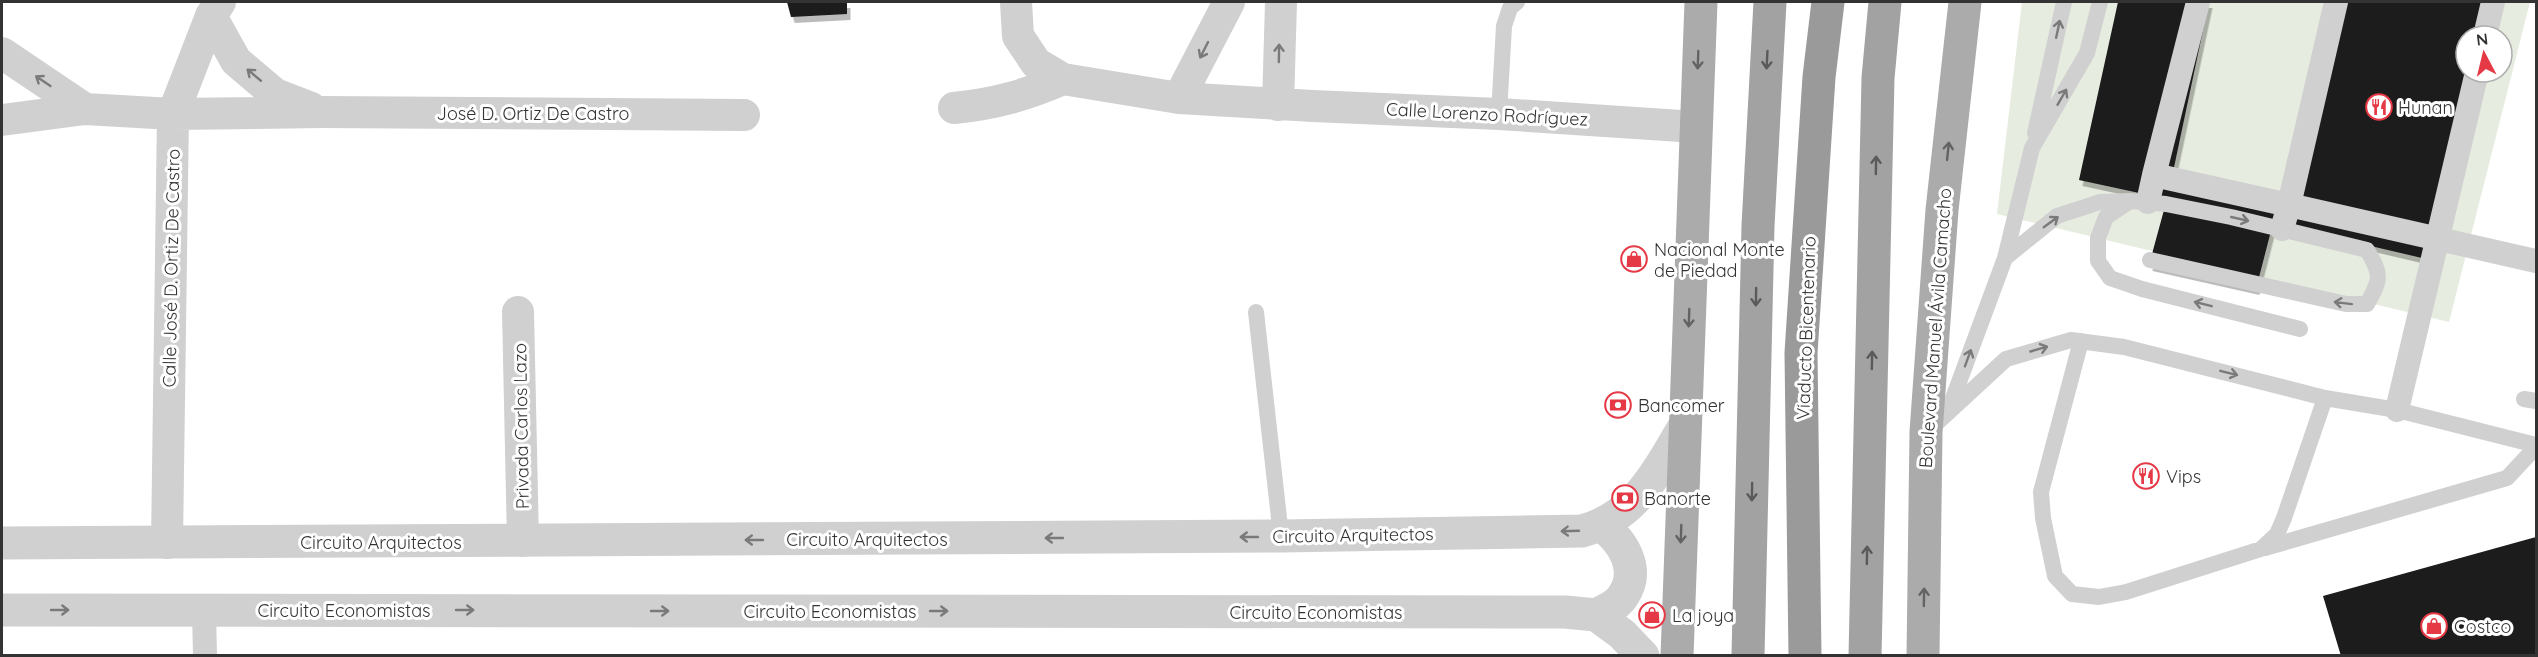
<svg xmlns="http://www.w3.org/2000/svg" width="2538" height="657" viewBox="0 0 2538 657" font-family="Quicksand,sans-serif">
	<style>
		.green { fill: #e6ecdf; fill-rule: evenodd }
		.building { fill: #1a1a1a; filter: url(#shadow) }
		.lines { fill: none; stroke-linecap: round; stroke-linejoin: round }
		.service { stroke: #d0d0d0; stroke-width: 16 }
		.pedestrian { stroke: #d0d0d0; stroke-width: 24 }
		.minor { stroke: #d0d0d0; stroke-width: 32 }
		.tertiary { stroke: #d0d0d0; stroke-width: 33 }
		.primary { stroke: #ababab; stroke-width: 33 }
		.trunk { stroke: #a2a2a2; stroke-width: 33 }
		.motorway { stroke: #9a9a9a; stroke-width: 33 }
		.oneway { stroke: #7a7a7a }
		.oneway2 { stroke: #636363 }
		.oneway3 { stroke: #5a5a5a }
		.labels { text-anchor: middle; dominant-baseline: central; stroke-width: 6; stroke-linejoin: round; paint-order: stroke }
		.poi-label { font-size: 18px; fill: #333; stroke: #fff; text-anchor: start }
		.street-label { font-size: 18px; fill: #333; stroke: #fff }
	</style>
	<defs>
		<filter id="shadow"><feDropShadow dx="3.5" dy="6" stdDeviation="0" flood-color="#0004"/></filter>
	</defs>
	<rect width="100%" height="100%" fill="#fff"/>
	<path class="green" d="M2022,2H2530L2449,322L1997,214ZM2466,36H2502V72H2466Z"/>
	<path class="building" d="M787,2H847V14L791,17Z
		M2118,2H2209L2173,172L2281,195L2330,2H2484L2475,36H2466V72L2422,258L2273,223L2256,289L2149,265L2167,199L2079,180Z
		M2536,537V656H2341L2323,596Z"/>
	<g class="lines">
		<path class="service" d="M1499,114L1504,26L1510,8L1517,2
			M2035,133L2064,2
			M2130,201L2106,217L2098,238V261L2110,278L2142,289L2300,329
			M2005,258L2057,216L2100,202L2130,201L2166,204L2231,217L2367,250C2382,275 2381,279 2367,304H2346L2150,260
			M1256,312L1281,536
			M2081,341L2041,492L2043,518L2055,576L2072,594L2099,597L2126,592L2261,549L2277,534L2284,518L2325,398
			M2524,399L2536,401
			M1949,409L2005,258L2032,148L2087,53L2100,2
			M1927,432L2006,359L2071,340L2124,347L2325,398L2397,410L2536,445
			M2265,548L2507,478L2536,447"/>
		<path class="pedestrian" d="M2198,2L2154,175L2289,205L2336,2
			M2485,36L2493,2
			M2148,202L2154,175
			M2282,229L2289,205L2536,261
			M2397,410L2477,72
			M204,610L205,656"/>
		<path class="minor" d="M1016,2L1018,36L1036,63L1063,79L1179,98L1313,106L1499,114L1696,127
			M211,16L236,61L275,94L311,108
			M2,53L85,109
			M1179,98L1229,2
			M1278,105L1281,2
			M954,108C995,104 1026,95 1063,79
			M2,120L85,109L173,114L323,112L744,115
			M518,312L523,541
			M167,543L173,114L211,16L220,2"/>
		<path class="tertiary" d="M2,543L1281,536L1582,531C1636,517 1657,471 1684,427
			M2,610L1565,612L1596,615L1622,634L1643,656
			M1596,615C1605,610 1617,606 1623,596C1641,570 1623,541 1602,526"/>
		<path class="primary" d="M1677,656L1701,2
			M1923,656L1926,432L1942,210L1965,2"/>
		<path class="trunk" d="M1748,656L1758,226L1770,2
			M1865,656L1878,78L1885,2"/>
		<path class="motorway" d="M1805,656L1801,353L1819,77L1828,2"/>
	</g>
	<defs><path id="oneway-shaft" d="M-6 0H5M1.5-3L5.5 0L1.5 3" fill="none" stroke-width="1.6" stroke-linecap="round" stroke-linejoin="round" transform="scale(1.5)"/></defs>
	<g class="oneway">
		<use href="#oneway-shaft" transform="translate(2058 29) rotate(-78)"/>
		<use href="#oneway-shaft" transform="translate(1204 50) rotate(117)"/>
		<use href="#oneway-shaft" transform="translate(1279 53) rotate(-89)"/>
		<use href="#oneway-shaft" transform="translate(254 75) rotate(-140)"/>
		<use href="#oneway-shaft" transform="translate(43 81) rotate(-146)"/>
		<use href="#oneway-shaft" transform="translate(2062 97) rotate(-60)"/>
		<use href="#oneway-shaft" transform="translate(2240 219) rotate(13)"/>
		<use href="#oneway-shaft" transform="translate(2051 222) rotate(-36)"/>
		<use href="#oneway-shaft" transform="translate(2343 303) rotate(-173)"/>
		<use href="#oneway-shaft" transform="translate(2203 304) rotate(-166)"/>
		<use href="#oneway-shaft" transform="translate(2039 349) rotate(-16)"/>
		<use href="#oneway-shaft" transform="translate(1968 358) rotate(-70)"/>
		<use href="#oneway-shaft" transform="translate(2229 373) rotate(14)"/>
		<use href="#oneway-shaft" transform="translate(1570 531) rotate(178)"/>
		<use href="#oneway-shaft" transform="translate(1249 537) rotate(180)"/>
		<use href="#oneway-shaft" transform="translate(1054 538) rotate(180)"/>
		<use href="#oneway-shaft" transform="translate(754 540) rotate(180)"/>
		<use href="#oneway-shaft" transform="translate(60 610)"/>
		<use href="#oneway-shaft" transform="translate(465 610)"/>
		<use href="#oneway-shaft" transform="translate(660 611)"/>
		<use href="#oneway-shaft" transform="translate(939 611)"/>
	</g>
	<g class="oneway2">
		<use href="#oneway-shaft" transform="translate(1698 60) rotate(92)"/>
		<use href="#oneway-shaft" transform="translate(1948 151) rotate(-84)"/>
		<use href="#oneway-shaft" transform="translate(1689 318) rotate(92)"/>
		<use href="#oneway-shaft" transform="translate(1681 534) rotate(92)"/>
		<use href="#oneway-shaft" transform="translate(1924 597) rotate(-89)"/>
	</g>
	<g class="oneway3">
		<use href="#oneway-shaft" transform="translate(1767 60) rotate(93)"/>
		<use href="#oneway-shaft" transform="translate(1876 165) rotate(-89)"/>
		<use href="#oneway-shaft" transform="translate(1756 297) rotate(91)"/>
		<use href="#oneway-shaft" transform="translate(1872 360) rotate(-89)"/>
		<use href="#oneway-shaft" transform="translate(1752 492) rotate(91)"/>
		<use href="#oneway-shaft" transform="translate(1867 555) rotate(-89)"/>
	</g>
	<defs>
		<g id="restaurant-ring" transform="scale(1.35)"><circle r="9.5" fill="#fff" stroke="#e63946" stroke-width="1.5"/><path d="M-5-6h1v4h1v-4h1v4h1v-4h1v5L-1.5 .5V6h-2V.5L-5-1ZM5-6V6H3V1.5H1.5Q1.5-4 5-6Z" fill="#e63946"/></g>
		<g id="shop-ring" transform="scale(1.35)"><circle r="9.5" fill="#fff" stroke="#e63946" stroke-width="1.5"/><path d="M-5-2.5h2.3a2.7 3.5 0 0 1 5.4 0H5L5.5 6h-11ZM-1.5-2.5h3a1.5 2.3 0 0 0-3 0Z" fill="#e63946"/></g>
		<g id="bank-ring" transform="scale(1.35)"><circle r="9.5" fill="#fff" stroke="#e63946" stroke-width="1.5"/><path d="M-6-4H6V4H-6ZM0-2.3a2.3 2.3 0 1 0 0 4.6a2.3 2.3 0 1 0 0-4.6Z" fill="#e63946"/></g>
	</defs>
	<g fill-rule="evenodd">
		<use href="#restaurant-ring" x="2379" y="107"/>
		<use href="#shop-ring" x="1634" y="259"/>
		<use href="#bank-ring" x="1618" y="405"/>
		<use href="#restaurant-ring" x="2146" y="476"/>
		<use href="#bank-ring" x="1625" y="498"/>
		<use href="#shop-ring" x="1652" y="615"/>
		<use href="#shop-ring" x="2434" y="626"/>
	</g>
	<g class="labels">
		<g class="poi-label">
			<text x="2398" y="107">Hunan</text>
			<text x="1654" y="249">Nacional Monte<tspan x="1654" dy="21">de Piedad</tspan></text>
			<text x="1638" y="405">Bancomer</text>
			<text x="2166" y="476">Vips</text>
			<text x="1644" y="498">Banorte</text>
			<text x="1672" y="615">La joya</text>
			<text x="2454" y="626">Costco</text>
		</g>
		<g class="street-label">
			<text x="533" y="113">José D. Ortiz De Castro</text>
			<text transform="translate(1487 114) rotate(3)">Calle Lorenzo Rodríguez</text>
			<text transform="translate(171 268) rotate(-89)">Calle José D. Ortiz De Castro</text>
			<text transform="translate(1806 328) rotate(-88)">Viaducto Bicentenario</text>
			<text transform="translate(1935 328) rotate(-86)">Boulevard Manuel Ávila Camacho</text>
			<text transform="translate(521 426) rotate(-91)">Privada Carlos Lazo</text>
			<text transform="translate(1353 535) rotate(-1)">Circuito Arquitectos</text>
			<text x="867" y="539">Circuito Arquitectos</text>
			<text x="381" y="542">Circuito Arquitectos</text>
			<text x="344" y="610">Circuito Economistas</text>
			<text x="830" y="611">Circuito Economistas</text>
			<text x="1316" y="612">Circuito Economistas</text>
		</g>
	</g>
	<rect width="2538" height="657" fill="none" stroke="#333333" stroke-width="6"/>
	<g transform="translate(2484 54) rotate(353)"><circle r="28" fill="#ffffff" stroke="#adadad" stroke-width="1.5"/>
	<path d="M0-4.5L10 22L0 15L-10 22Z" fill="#e63946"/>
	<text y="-9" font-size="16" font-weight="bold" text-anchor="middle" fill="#333333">N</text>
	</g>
</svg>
